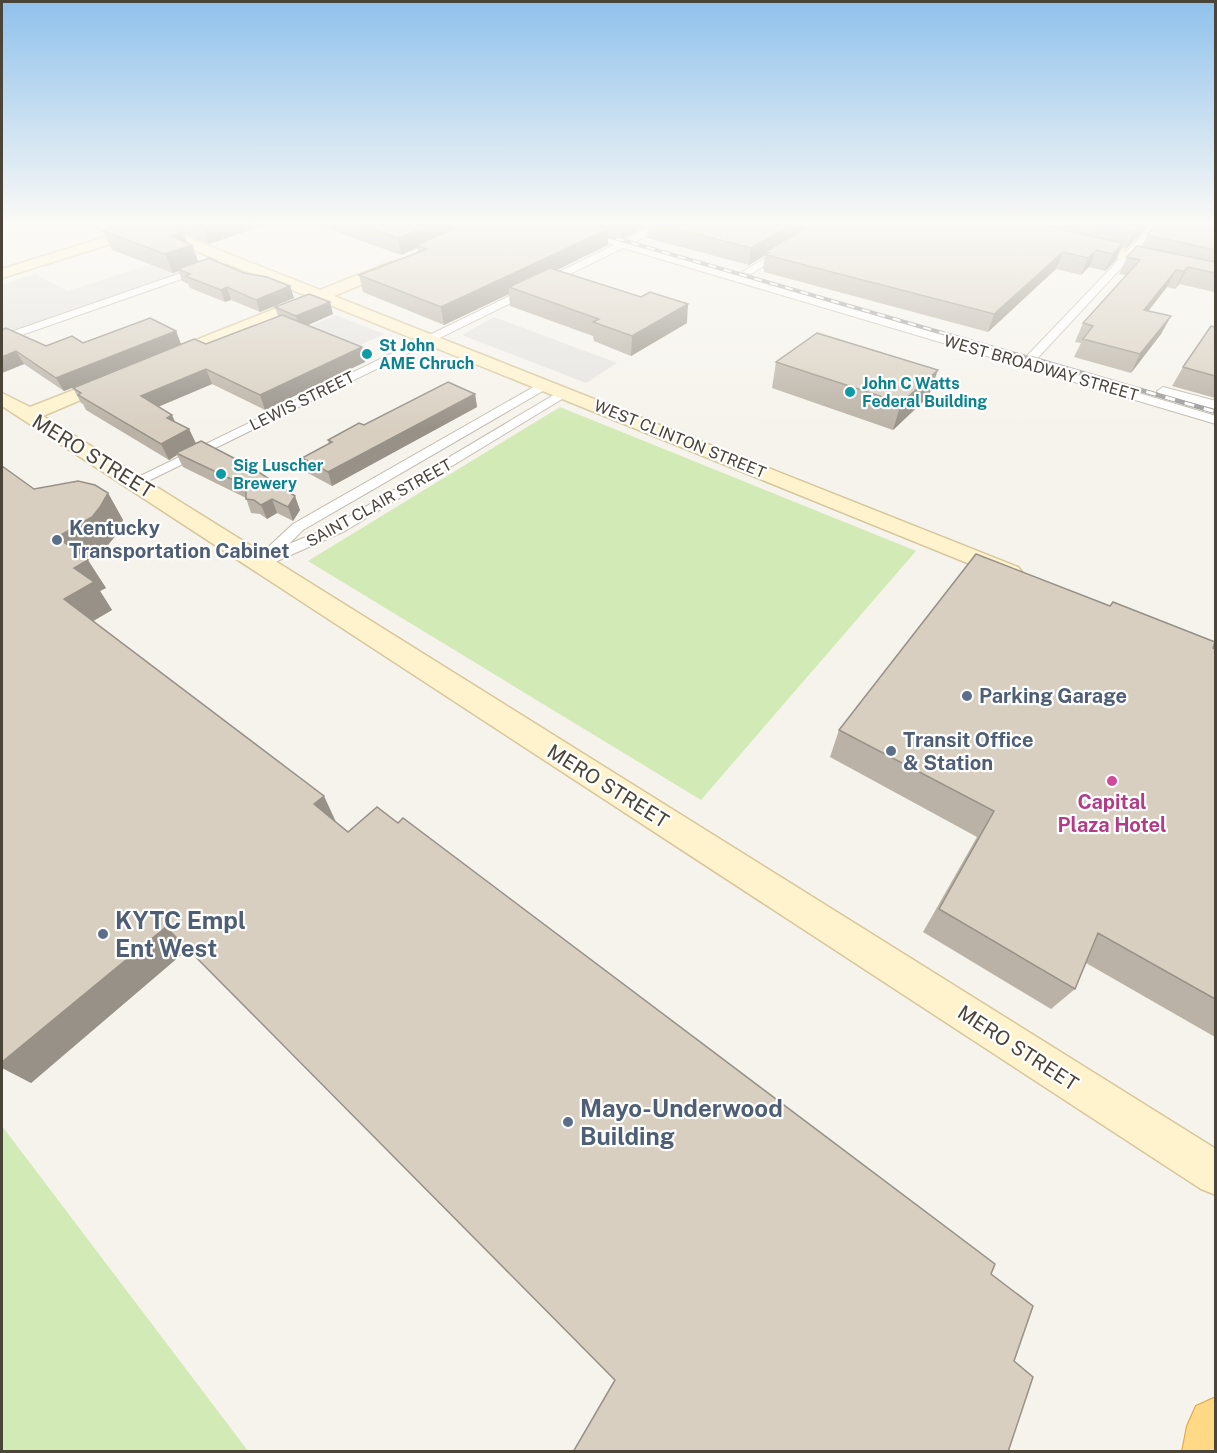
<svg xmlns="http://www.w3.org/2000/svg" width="1217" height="1453" viewBox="0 0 1217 1453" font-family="'Public Sans',sans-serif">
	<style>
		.green { fill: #d2eab5 }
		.parking { fill: #e5e3e0 }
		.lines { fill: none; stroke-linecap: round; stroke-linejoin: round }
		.minor-casing { stroke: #c2bbae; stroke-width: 2 }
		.secondary-casing { stroke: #d6c79b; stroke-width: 3 }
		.trunk-casing { stroke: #e0a43c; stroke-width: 2 }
		.minor { fill: #fff; fill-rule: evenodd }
		.secondary { fill: #fff3cd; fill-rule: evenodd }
		.trunk { fill: #ffd985; fill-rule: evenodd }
		.rail-far1-casing { stroke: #9a9a9a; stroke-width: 4 }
		.rail-casing { stroke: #9a9a9a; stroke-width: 4.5 }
		.rail-far1 { stroke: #fff; stroke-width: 2; stroke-dasharray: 8; stroke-linecap: butt }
		.rail { stroke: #fff; stroke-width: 3; stroke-dasharray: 10; stroke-linecap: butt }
		.wall { fill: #bab2a6 }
		.shaded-wall { fill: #979187 }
		.building { fill: #d8cfc1; stroke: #979187; stroke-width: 1.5 }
		.culture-dot { fill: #0f9aa8; stroke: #fff; stroke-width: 2 }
		.service-dot { fill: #5c6f8a; stroke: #fff; stroke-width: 2 }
		.hotel-dot { fill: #d1479c; stroke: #fff; stroke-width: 2 }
		.labels { text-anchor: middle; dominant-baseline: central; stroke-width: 4.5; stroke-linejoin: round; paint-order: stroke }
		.far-culture-label { font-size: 16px; font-weight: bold; fill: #0d838f; stroke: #fff; text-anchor: start }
		.far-street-label { font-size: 16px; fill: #4b4439; stroke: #fff }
		.street-label { font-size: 20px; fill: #4b4439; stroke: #fff }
		.service-label { font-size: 20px; font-weight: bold; fill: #4e5e75; stroke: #fff; text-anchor: start }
		.hotel-label { font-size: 20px; font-weight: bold; fill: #b23c85; stroke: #fff }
		.near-service-label { font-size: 24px; font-weight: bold; fill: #4e5e75; stroke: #fff; text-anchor: start }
	</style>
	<rect width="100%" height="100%" fill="#f6f3ec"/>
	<path class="green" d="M560,407L916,551L701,800L308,561Z
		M2,1126L248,1451H2Z"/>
	<path class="parking" d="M182,254L208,264L2,335V285L35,274L68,291Z
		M336,315L384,334L343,353L286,337Z
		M494,317L617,363L586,383L462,335Z"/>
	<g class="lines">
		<g class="minor-casing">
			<path id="minor" d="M552,225H566L622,241L655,225H667L631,244L1024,359L1152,225H1161L1034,362L1216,416V424L623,248L140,485H130L128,482L614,245Z
				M819,225H830L751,274L742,272Z
				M230,256L233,257V261L2,342V335Z
				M544,381L550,385L548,388L303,530L289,544L335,525L562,390L566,389L572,393L345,531L266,566L260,567L252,562L293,524Z
				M1163,387L1216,401V409L1159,394L1157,391Z"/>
		</g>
		<g class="secondary-casing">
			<path id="secondary" d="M143,225H156L320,290L391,262H401L403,265L401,268L334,296L1018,567L1022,572L1018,577L1010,580L1002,577L320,301L175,361H163L160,357L163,353L307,296L149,232L2,278V269Z
				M1080,242L1216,271V280L1075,249L1073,246Z
				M112,375L121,380L118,384L43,416L1216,1149V1195L1201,1189L2,406V393L30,407Z"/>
		</g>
		<g class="trunk-casing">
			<path id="trunk" d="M1216,1397V1452H1182L1187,1426L1196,1406Z"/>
		</g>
		<use href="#minor" class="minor"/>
		<use href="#secondary" class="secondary"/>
		<use href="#trunk" class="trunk"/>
		<g class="rail-far1-casing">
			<path id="rail-far1" d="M570,225L1036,360"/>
		</g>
		<g class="rail-casing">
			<path id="rail" d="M1031,358L1216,412"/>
		</g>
		<use href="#rail-far1" class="rail-far1"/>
		<use href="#rail" class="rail"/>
	</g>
	<path class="wall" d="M172,225H265L209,244L183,234L187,243L192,245L198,262L244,273L290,286L294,298L260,312L231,300L225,302L190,288L188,284L182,281L179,271L173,273L112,250L103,231L173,228Z
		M317,225H1149L1126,249L1121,248L1116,260L1105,271L1089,267L1081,275L1056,269L988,332L764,272V269H763L765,255L749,265L647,238L648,226L622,239L608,235V245L557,270L687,323L631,356L594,341L593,336L510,306L509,294L444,325L363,292L359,275L418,252L417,248L401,255Z
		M1215,225V290L1214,292L1179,284L1175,289L1167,287L1148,311L1171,316L1161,334L1131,373L1074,357L1081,343L1075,342L1083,323L1126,275L1119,274L1127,257L1142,247L1147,235Z
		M275,307L333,314L308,325L365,362L265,410L212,384L158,407L175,422L189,429L196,443L300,510L293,521L277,513L267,519L260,514L251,513L246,498L183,467L177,455L169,460L86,410L83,404L81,403L73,388L206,344L278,316Z
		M1215,327V398L1172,386L1183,367Z
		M2,330L46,346L83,343L176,331L181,344L64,391L24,364L2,373Z
		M776,362L929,396L893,430L772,388Z
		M475,394L477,407L332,486L306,472L302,458L329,444L328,440L364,425Z
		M34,489L108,493L123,520L116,535L108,545L86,559L106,588L100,591L112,610L93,621L348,832L995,1264L615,1381L188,949L31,1083Z
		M1213,648L1215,649V1037L1086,963L1075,989L1051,1009L923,932L977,837L830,757L839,730Z"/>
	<path class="shaded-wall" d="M215,225H265L209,244L204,229Z
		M431,225H474L416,245L417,248L401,255L398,238Z
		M622,225H648V226L622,239Z
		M790,225H814L765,252V255L749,265L751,248Z
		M1141,225H1149L1126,249L1134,232Z
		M608,229V245L516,290L509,287V294L444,325L441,307Z
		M183,232L188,246L192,245L199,264L178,269L179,271L173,273L165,254L170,236Z
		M1123,243L1116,260L1105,271L1113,254Z
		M1097,250L1089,267L1081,275L1088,258Z
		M1063,252L1056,269L988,332L994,314Z
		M1188,267L1179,284L1175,289L1184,271Z
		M1176,270L1167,287L1135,328L1144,310Z
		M290,286L294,298L260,312L256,300Z
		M227,287L231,300L225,302L221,290Z
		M330,302L333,314L299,329L296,316Z
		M688,304L687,323L631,356L632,336Z
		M1171,316L1161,334L1131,373L1140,354Z
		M176,331L181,344L64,391L56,378Z
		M362,347L365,362L265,410L260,395Z
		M16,351L24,364L2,373V357Z
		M206,369L212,384L148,411L141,396Z
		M938,370L929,396L893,430L901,403Z
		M475,394L477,407L332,486L328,472Z
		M172,415L179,431L167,418Z
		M189,429L196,444L176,453L177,455L169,460L161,444Z
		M108,493L123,520L116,535L108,545L75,565L57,537Z
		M295,496L300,510L293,521L288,507Z
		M272,499L277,513L267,519L261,505Z
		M88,560L106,588L100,591L112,610L83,627L64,599L74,568Z
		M324,796L336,822L327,830L314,804Z
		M166,927L188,949L31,1083L2,1068V1062Z"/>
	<path class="building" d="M121,225H166L183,232L170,236L192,245L165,254L103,231Z
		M194,225H215L204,229Z
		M360,225H431L398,238Z
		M464,225H596L608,229L441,307L359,275L427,249L416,245Z
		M661,225H790L751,248Z
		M810,225H1041L1123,243L1113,254L1097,250L1088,258L1063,252L994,314L766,255L769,253L765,252Z
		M1100,225H1141L1134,232Z
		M1156,225H1215V250L1147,235Z
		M1137,246L1215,262V273L1188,267L1184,271L1176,270L1144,310L1171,316L1140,354L1083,339L1093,326L1083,323L1140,260L1127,257Z
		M209,258L244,273L267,277L290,286L256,300L227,287L221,290L185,276L190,274L178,269Z
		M550,268L641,297L650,292L688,304L632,336L593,322L599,319L509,287Z
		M309,294L330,302L296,316L275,307Z
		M282,315L362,347L260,395L206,369L141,396L172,415L167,418L189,429L161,444L78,395L81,393L73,388L194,339L206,344Z
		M150,318L176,331L56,378L16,351L2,357V330L6,328L46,346L72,336L83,343Z
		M1211,326L1215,327V376L1183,367Z
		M817,333L938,370L901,403L776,362Z
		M448,382L475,394L328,472L302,458L332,442L328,440L359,423L364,425Z
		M201,441L251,467L295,496L288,507L272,499L261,505L254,500L246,499V486L176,453Z
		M2,466L34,489L78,481L95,485L108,493L100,507L92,517L57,537L88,560L74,568L94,582L64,599L324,796L314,804L348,832L377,807L398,823L403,818L995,1264L991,1274L1033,1306L1014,1361L1033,1377L1008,1452H573L615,1380L166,927L2,1062Z
		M976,554L1110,606L1113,602L1215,642L1213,648L1215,649V999L1098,933L1075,989L939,909L994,811L839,730Z"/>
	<linearGradient id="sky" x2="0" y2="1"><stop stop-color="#8fc1ec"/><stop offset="0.52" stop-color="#fbfaf6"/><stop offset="1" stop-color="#fbfaf6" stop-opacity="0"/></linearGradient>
	<rect width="1217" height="429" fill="url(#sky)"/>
	<g class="culture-dot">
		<circle cx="367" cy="354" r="6"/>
		<circle cx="850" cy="392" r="6"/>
		<circle cx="221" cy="474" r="6"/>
	</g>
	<g class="service-dot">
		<circle cx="57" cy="540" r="6"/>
		<circle cx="967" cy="696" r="6"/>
		<circle cx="891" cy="751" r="6"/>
		<circle cx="103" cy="934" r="6"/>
		<circle cx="568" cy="1122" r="6"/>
	</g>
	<circle class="hotel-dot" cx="1112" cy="781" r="6"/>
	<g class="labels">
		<g class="far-culture-label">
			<text x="379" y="345">St John<tspan x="379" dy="18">AME Chruch</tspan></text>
			<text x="862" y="383">John C Watts<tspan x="862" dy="18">Federal Building</tspan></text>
			<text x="233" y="465">Sig Luscher<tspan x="233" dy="18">Brewery</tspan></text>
		</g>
		<g class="far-street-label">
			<text transform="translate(1041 368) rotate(16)">WEST BROADWAY STREET</text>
			<text transform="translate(302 401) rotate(-26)">LEWIS STREET</text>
			<text transform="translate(680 439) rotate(22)">WEST CLINTON STREET</text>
			<text transform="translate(379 503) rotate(-29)">SAINT CLAIR STREET</text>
		</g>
		<g class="street-label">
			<text transform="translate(93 456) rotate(32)">MERO STREET</text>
			<text transform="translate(608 786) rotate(32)">MERO STREET</text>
			<text transform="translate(1018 1048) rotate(33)">MERO STREET</text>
		</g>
		<g class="service-label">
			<text x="69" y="528">Kentucky<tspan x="69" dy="23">Transportation Cabinet</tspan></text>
			<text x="979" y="696">Parking Garage</text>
			<text x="903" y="740">Transit Office<tspan x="903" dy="23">&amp; Station</tspan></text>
		</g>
		<g class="hotel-label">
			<text x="1112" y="802">Capital<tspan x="1112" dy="23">Plaza Hotel</tspan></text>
		</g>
		<g class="near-service-label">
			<text x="115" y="920">KYTC Empl<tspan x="115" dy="28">Ent West</tspan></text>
			<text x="580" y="1108">Mayo-Underwood<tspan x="580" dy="28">Building</tspan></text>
		</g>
	</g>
	<rect width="1217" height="1453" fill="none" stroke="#4b4439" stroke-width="6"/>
</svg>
